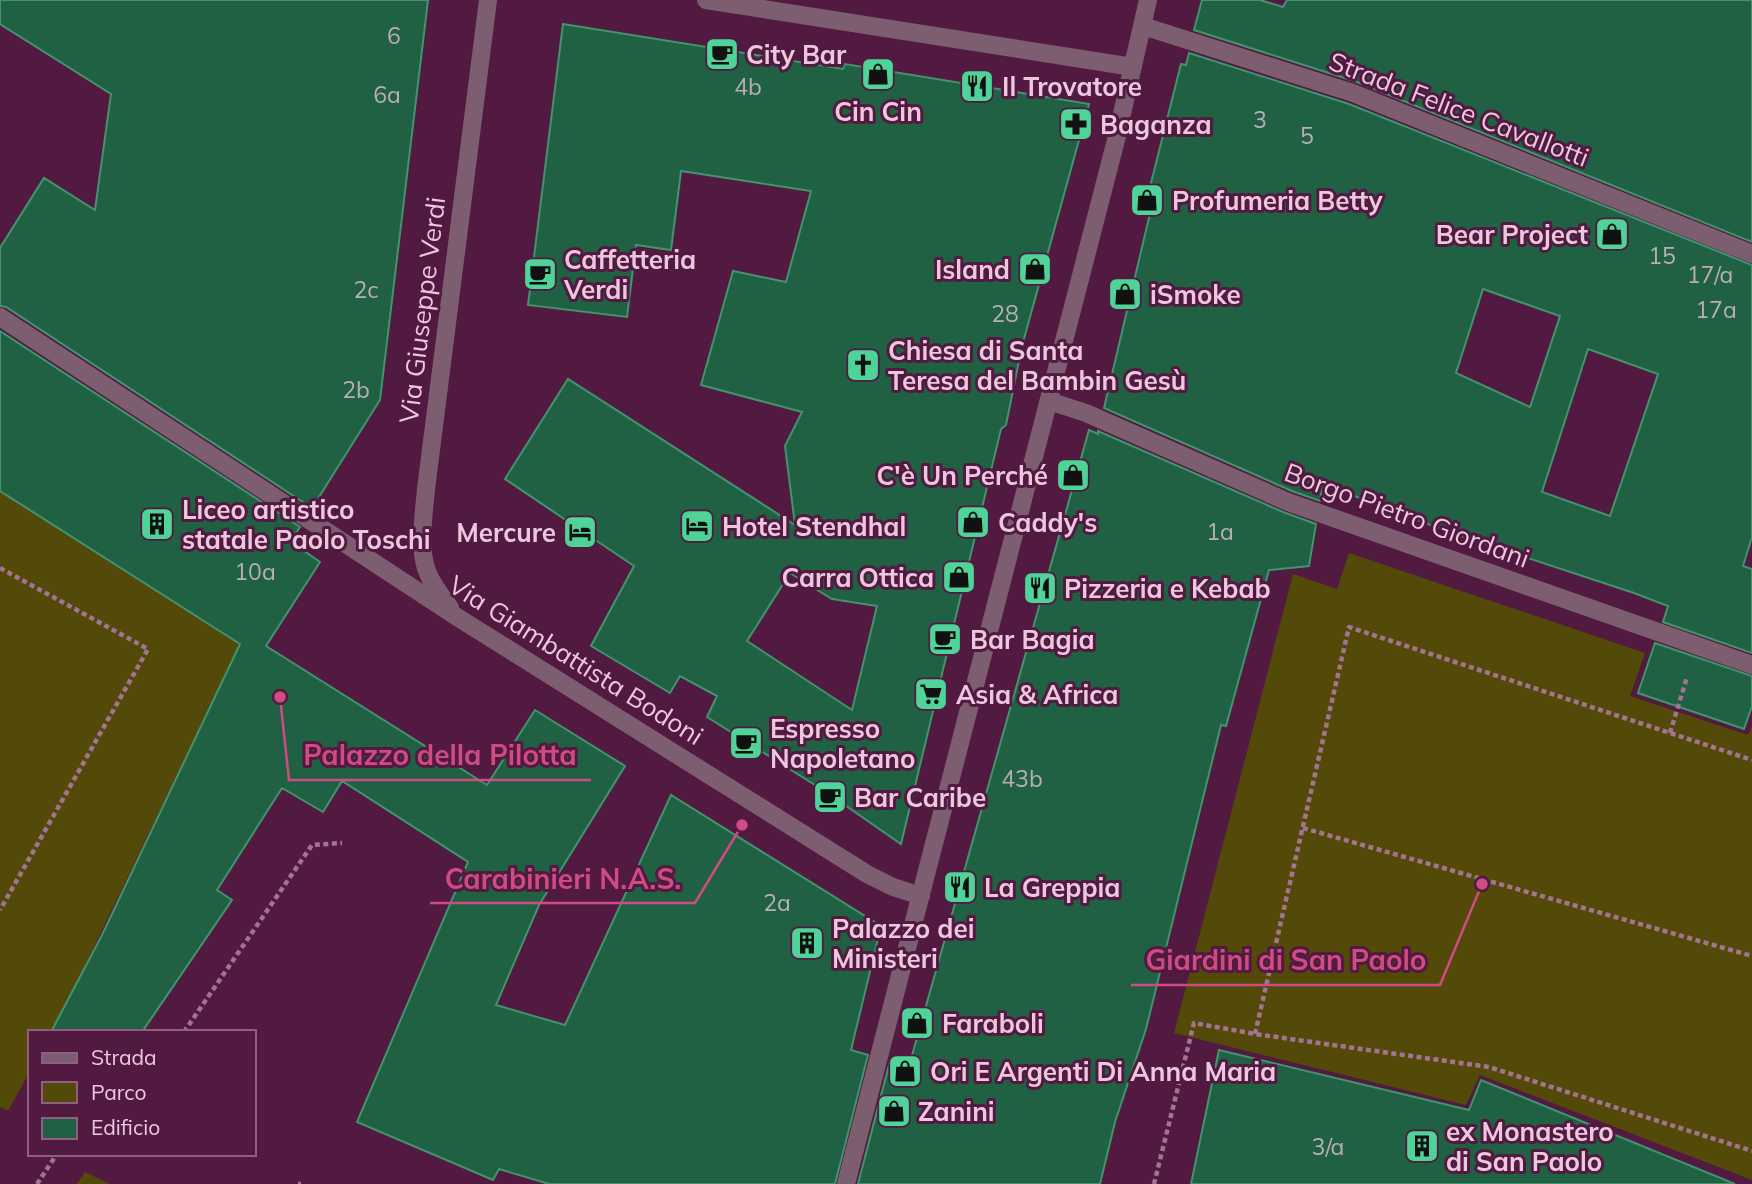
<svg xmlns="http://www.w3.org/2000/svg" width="1752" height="1184" viewBox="0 0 1752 1184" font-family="Mulish,sans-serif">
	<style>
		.green { fill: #534a0a }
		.building { fill: #206043; stroke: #42946e; stroke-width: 2; fill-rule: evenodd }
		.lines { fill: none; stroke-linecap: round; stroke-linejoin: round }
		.path { stroke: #a27492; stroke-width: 4.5; stroke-dasharray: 5 3.5; stroke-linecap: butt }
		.minor { stroke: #7d5e71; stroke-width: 18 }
		.labels { text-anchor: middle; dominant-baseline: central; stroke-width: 6; stroke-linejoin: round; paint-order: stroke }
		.number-label { font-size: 23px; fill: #b9adb6 }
		.poi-label { font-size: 26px; font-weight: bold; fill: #ecc7dd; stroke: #521941; text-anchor: start }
		.street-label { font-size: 26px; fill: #ecc7dd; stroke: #521941 }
		.leader { fill: none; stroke: #cf4c82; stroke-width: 2.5 }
		.callout-dot { fill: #cf4c82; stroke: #521941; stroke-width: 2.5 }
		.callout-label { font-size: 28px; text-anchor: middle; font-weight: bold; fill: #cf4c82; stroke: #521941; stroke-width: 6; stroke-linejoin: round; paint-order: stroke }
	</style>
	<rect width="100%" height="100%" fill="#521941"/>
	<path class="green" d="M0,491L240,644L77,982L51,1032H30V1071L8,1111L0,1107Z
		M1349,553L1645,653L1630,696L1748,735L1752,726V1180L1480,1075L1466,1105L1174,1033L1293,574L1337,589Z
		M85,1172L110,1184H77Z"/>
	<path class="building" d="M0,0H428L380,400L312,508L6,307L0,306V248L44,178L95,210L111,94L0,24Z
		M1202,0H1260L1283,7L1287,0H1752V242L1357,82L1194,30Z
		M563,24L843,69L845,64L1089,104L1022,346L1006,425L1001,429L901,844L826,792L707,717L717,696L680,676L670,693L591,646L634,566L505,479L568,379L795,525L785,446L802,412L701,385L733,271L786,282L811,191L681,171L671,250L636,245L627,317L528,305ZM790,573L832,599L877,606L852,710L747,641Z
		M1189,53L1349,104L1752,265V537L1743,566L1752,569V653L1663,622L1668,606L1634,593L1449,532L1323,484L1320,501L1292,491L1104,408L1156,188L1150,187L1181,64L1186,65ZM1483,289L1560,316L1530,407L1456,373ZM1588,349L1658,374L1610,516L1542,492Z
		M0,331L300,527L290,541L320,562L266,646L487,785L535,710L625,766L539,905L496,1005L565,1025L671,795L881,926L851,1050L868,1055L835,1184H549L499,1169L493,1180L357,1122L468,862L342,781L323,812L282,788L217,890L232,900L142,1032H51L102,935L240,644L0,491Z
		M1089,430L1098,434V431L1283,512L1316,524L1309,566L1269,570L1226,726L1221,725L1146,1029L1115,1122L1100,1184H858L890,1061L909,1066Z
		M1655,643L1752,676V706L1744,729L1638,693Z
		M1219,1050L1469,1110L1481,1080L1735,1184H1191Z"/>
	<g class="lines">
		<path class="path" d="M0,568L148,649L0,910
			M1670,733L1687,677
			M1303,828L1752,956
			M184,1032L312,845L342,843
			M1255,1034L1349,627L1752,760
			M37,1184L57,1154
			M298,1184H301
			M1154,1184L1194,1023L1255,1034L1489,1067L1752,1151"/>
		<path class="minor" d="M706,0L1133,67
			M1143,26L1353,93L1752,254
			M0,317L457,617L867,874L893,887L921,896
			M1049,401L1086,413L1288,502L1752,665
			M450,608C442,596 432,585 427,571C418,547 424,514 426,489L488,0
			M846,1184L1116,140L1148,0"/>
	</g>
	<defs>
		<g id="cafe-square" transform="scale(1.75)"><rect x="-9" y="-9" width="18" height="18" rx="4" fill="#4fd399" stroke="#521941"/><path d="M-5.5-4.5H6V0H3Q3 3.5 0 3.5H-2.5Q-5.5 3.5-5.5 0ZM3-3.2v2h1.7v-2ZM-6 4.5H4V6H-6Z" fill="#111"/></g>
		<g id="shop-square" transform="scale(1.75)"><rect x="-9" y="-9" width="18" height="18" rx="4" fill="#4fd399" stroke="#521941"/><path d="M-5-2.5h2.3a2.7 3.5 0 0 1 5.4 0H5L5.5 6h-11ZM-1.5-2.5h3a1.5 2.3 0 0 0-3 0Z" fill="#111"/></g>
		<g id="restaurant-square" transform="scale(1.75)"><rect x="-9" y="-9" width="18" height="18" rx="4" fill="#4fd399" stroke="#521941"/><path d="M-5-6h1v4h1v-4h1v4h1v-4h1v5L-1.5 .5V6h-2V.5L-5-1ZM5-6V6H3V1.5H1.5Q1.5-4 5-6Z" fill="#111"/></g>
		<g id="pharmacy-square" transform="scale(1.75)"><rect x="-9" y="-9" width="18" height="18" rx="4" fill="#4fd399" stroke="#521941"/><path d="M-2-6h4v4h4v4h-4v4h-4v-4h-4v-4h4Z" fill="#111"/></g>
		<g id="church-square" transform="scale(1.75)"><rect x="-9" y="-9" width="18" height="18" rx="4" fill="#4fd399" stroke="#521941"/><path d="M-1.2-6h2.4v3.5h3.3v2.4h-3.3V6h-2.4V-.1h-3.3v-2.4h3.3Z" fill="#111"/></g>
		<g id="building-square" transform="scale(1.75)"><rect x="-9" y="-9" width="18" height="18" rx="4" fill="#4fd399" stroke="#521941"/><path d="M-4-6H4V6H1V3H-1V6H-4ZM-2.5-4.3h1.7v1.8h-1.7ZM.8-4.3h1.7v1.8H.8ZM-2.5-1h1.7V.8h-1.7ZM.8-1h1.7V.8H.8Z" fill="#111"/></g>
		<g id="hotel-square" transform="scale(1.75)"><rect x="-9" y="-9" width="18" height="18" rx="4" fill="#4fd399" stroke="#521941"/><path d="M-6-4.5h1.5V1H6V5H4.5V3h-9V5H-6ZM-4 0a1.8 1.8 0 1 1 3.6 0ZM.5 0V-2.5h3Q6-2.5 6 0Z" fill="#111"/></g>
		<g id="supermarket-square" transform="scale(1.75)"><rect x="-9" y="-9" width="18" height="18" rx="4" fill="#4fd399" stroke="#521941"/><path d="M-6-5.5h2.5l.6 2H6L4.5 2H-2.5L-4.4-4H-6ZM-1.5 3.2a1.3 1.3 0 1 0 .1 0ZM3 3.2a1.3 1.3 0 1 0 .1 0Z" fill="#111"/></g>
	</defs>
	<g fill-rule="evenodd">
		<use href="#cafe-square" x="722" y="54"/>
		<use href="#shop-square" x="878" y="74"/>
		<use href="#restaurant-square" x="977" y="86"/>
		<use href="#pharmacy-square" x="1076" y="124"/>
		<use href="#shop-square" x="1147" y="200"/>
		<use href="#shop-square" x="1612" y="234"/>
		<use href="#shop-square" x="1035" y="269"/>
		<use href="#cafe-square" x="540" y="274"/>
		<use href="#shop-square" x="1125" y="294"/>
		<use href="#church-square" x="863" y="365"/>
		<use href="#shop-square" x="1073" y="475"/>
		<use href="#shop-square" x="973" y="522"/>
		<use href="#building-square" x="157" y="524"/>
		<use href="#hotel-square" x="697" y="526"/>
		<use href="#hotel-square" x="580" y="532"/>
		<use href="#shop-square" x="959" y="577"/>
		<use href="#restaurant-square" x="1040" y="588"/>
		<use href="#cafe-square" x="945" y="639"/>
		<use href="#supermarket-square" x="931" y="694"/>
		<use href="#cafe-square" x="746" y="743"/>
		<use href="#cafe-square" x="830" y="797"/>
		<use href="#restaurant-square" x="960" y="887"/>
		<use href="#building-square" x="807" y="943"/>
		<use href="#shop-square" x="917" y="1023"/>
		<use href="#shop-square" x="905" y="1071"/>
		<use href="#shop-square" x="894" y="1111"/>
		<use href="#building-square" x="1422" y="1146"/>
	</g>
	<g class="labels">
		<g class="number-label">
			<text x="394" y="35">6</text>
			<text x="748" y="86">4b</text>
			<text x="387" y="94">6a</text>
			<text x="1260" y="119">3</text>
			<text x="1307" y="135">5</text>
			<text x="1662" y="255">15</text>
			<text x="1710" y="274">17/a</text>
			<text x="366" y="289">2c</text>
			<text x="1716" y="309">17a</text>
			<text x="1005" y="313">28</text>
			<text x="356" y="389">2b</text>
			<text x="1220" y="531">1a</text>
			<text x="255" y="571">10a</text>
			<text x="1022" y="778">43b</text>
			<text x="777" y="902">2a</text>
			<text x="1328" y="1146">3/a</text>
		</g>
		<g class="poi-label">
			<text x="746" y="54">City Bar</text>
			<text x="1002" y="86">Il Trovatore</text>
			<text x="878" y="111" text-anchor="middle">Cin Cin</text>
			<text x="1100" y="124">Baganza</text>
			<text x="1172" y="200">Profumeria Betty</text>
			<text x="1588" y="234" text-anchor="end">Bear Project</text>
			<text x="564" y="259">Caffetteria<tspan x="564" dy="30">Verdi</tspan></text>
			<text x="1010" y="269" text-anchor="end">Island</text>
			<text x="1150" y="294">iSmoke</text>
			<text x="888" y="350">Chiesa di Santa<tspan x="888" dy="30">Teresa del Bambin Gesù</tspan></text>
			<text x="1048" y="475" text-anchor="end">C'è Un Perché</text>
			<text x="182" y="509">Liceo artistico<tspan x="182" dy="30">statale Paolo Toschi</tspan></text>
			<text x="998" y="522">Caddy's</text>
			<text x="722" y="526">Hotel Stendhal</text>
			<text x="556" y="532" text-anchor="end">Mercure</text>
			<text x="934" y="577" text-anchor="end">Carra Ottica</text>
			<text x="1064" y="588">Pizzeria e Kebab</text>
			<text x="970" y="639">Bar Bagia</text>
			<text x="956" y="694">Asia &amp; Africa</text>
			<text x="770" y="728">Espresso<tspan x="770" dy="30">Napoletano</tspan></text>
			<text x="854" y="797">Bar Caribe</text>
			<text x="984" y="887">La Greppia</text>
			<text x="832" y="928">Palazzo dei<tspan x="832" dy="30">Ministeri</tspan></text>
			<text x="942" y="1023">Faraboli</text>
			<text x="930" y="1071">Ori E Argenti Di Anna Maria</text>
			<text x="918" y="1111">Zanini</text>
			<text x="1446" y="1131">ex Monastero<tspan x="1446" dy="30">di San Paolo</tspan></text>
		</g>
		<g class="street-label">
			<text transform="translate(1459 109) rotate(21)">Strada Felice Cavallotti</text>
			<text transform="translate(422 310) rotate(-83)">Via Giuseppe Verdi</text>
			<text transform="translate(1407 515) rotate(20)">Borgo Pietro Giordani</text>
			<text transform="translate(576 660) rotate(32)">Via Giambattista Bodoni</text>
		</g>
	</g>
	<path class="leader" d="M280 697L289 780H591M742 825L695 903H430M1482 884L1440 985H1131"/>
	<g class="callout-dot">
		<circle cx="280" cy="697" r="7"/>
		<circle cx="742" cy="825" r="7"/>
		<circle cx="1482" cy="884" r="7"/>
	</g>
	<g class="callout-label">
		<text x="440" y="765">Palazzo della Pilotta</text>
		<text x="563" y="889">Carabinieri N.A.S.</text>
		<text x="1286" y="970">Giardini di San Paolo</text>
	</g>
	<rect x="28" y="1030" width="228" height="126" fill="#521941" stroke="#905f7f" stroke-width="2"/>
	<rect x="42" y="1053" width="35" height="10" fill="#7d5e71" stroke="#905f7f" stroke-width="2"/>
	<text x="91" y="1065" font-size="21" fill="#ecc7dd">Strada</text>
	<rect x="42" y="1082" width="35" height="21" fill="#534a0a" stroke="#905f7f" stroke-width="2"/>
	<text x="91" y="1100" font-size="21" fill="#ecc7dd">Parco</text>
	<rect x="42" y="1118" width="35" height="21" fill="#206043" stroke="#905f7f" stroke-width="2"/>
	<text x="91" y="1135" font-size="21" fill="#ecc7dd">Edificio</text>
</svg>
